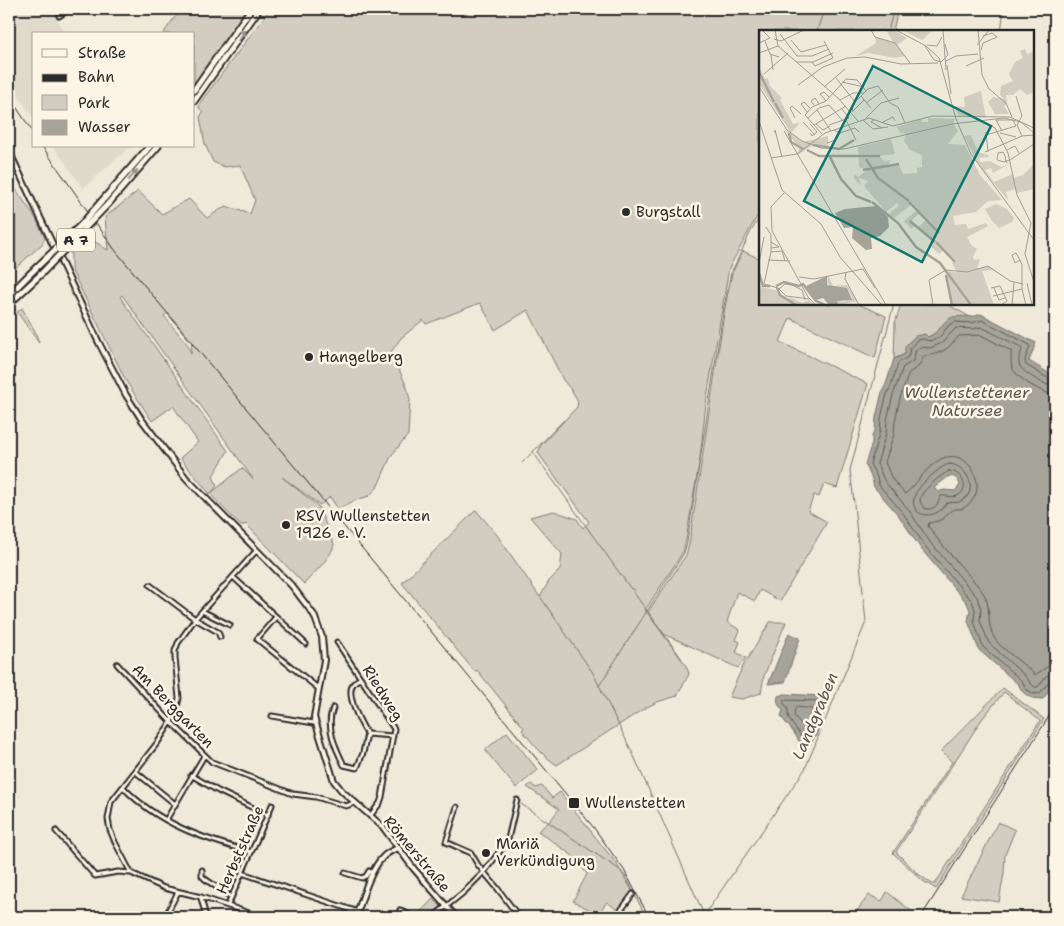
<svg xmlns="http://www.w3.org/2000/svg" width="1064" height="926" viewBox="0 0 1064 926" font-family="'Shantell Sans',sans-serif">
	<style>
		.built { fill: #e0dacc }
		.green { fill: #d2cdc0; stroke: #7e7c76; fill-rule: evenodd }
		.water { fill: #a6a399; stroke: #75736d; fill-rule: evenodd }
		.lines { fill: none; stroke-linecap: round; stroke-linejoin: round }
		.shore { stroke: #5c5b57; stroke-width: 1 }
		.stream { stroke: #75736d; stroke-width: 1 }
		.street-casing { stroke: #2b2b2b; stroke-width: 7 }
		.secondary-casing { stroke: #2b2b2b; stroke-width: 8 }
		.highway-casing { stroke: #2b2b2b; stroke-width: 9 }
		.street { stroke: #fcf5e5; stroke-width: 3 }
		.secondary { stroke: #fcf5e5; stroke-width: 4 }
		.highway { stroke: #fcf5e5; stroke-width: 5 }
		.rail { stroke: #2b2b2b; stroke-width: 1 }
		.highway-bridge-casing { stroke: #2b2b2b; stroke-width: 9; stroke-linecap: butt }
		.highway-bridge { stroke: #fcf5e5; stroke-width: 5 }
		.oneway { fill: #949088 }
		.poi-dot { fill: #2b2b2b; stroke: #fcf5e5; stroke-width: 2 }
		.labels { text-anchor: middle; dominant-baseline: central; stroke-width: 5; stroke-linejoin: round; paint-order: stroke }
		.shield { fill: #fcf5e5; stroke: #6a6863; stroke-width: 1 }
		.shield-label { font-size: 14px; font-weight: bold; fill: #2b2b2b }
		.poi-label { font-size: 15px; fill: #2b2b2b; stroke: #fcf5e5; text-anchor: start }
		.street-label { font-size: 15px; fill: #2b2b2b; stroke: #fcf5e5 }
		.water-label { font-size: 16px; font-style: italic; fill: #565552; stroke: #fcf5e5 }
		.inset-river { fill: none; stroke: #a6a399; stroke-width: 2.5 }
		.inset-road { fill: none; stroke: #a19d94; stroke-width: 1 }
		.view { fill: #0f766e; fill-opacity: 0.15; stroke: #0f766e; stroke-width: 2.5 }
		.inset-edge { fill: none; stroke: #2b2b2b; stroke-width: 2.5 }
	</style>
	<rect width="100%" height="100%" fill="#efe9da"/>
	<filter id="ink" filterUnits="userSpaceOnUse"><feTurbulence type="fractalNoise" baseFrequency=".02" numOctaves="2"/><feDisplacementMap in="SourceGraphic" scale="10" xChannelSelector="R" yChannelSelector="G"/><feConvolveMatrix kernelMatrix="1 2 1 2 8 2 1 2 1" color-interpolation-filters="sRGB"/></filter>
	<g filter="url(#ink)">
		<path class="built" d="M9,9H50L65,32L70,30L72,34H34V119L9,82Z
			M53,146H131L83,188Z"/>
		<path class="green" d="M187,9H246L194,84V34H163L174,18Z
			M270,9H898L893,31H760V212L755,220L729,268L706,403L700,458L686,540L683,552L645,610L685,664L689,673L688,676L677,696L657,702L645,708L557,765C543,756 532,743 522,730L524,728L477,670L475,672L402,583L476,510L497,535L540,597L549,581L560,570L562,554L530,517L554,511L577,519L583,528L589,522L538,453L541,445L577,407L578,401L572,391L563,380L528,310L495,330L480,303L426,324L423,320L401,338L391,352L407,387L410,400L408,435L391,456L377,488L369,496L356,500L338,509L330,497L320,505L282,477L318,506L334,544C333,556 312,575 304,584L246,524L241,526L210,494L242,468L253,479L122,295L120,297L228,451L213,476L217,486L210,494L180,458L198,442L173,406L152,421L126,381L71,269V250L86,236L108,250L105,217L138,191L162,214L189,199L207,218L226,206L250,214L255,200L240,165L225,167L213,162L205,144L200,117L203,112L199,108L200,103ZM168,313L192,341L191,354L188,345L164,316Z
			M9,179L36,219L45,238L42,244L9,274Z
			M743,251L760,259V304H858L886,316L875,358L790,318L780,342L868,384L837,488L824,484L819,497L814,495L808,511L827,522L780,601L760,590L755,601L737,592L727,622L740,630L736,640L740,642L736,652L746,658L738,668L664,634L648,612L686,555L689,545L725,307L732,273Z
			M901,304H947L972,318L954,317L946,321L937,333L928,337L905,354L894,359L895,323Z
			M22,308L35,331L39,343L17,312Z
			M770,622H786L764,676L761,693L742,699L729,697L742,668Z
			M1003,688L1044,719L936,889L923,881L893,853L952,762L941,751ZM1004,692L1040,721L935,884H932L917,873L896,852L982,719Z
			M507,732L538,770L516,788L485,750Z
			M531,784L536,788L541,786L543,787L552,798L560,792L616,863L633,892L620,912L607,902L598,914L573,901L587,874L573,856L538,831L550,821L559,809L527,787Z
			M998,822L1015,830L1005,855L1004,873L999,902L961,896Z
			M887,892L919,917H852L869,895L882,901Z
			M433,899L441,906L430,917H421L417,915Z"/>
		<path class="water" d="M981,314L1036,343L1029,361L1055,377V682L1043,699C1031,699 1023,696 1019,685L979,650L968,621L970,610L967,603L921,549L899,516L874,487L872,479L865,464L872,443V436L875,430L876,417L882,392L886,384L894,359L905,354V346L915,336L925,334L928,337C942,331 942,320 953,317C964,315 969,319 981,314ZM949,476C955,476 958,479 960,485L955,491L944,490L938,492L934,488Z
			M789,633L800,638L785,682L768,684Z
			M784,694L824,696L827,702L817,734L807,749C799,744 799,740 794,733C790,727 785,723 781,716L783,710C779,706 776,703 778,696Z"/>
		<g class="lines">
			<path class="shore" d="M1055,381L1051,380L1026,365L1025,359L1030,347L1028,344L982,320L972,323L955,322L949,325L939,338L929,341L923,339L917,340L910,348L908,357L898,363L891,386L887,394L881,418L880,431L870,464L877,477L879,485L903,513L925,546L972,601L975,610L974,621L983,647L1022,681L1026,689L1034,694L1040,693L1050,681L1055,679
				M1055,387C1048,387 1023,373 1020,366C1017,360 1020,355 1022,350L1021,347L981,327L973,329L956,328L942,343L930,348L920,347L916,350L913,361L903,367L893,395L887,420L886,433L877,464L885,482L908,509L930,542L977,597L981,609L980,621L989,643L1026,677L1031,684L1035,687H1038L1046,676L1055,673
				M1055,395C1044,394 1015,378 1012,367C1010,361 1012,355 1011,351L981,335L959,336C948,349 942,354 924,356L919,366L909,373L900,398L895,421L894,434L885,462L892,479L905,494C918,484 925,467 941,459C970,445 993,493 963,508C960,510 956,508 952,510C949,511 946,516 944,518C939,521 934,522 929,523L928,526C944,550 965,569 982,591C993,606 985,624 995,639C1001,649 1025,664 1035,675L1047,667L1055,666
				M950,464C969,466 980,494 959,502C955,503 950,502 947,503C934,523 907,516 915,495C917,489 928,478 933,474C939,470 943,465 950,464Z
				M949,471C961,471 972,489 957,496C952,498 946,495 941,496C938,503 935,512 924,508C921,504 919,501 921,496C924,489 942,474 949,471Z
				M784,700L819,701L821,703L813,731L806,740H803C798,729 786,721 788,709L784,703Z
				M797,707L813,709L807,728L804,727L794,716L795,709Z"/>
			<path class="stream" d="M817,31L824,9
				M888,31L894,9
				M1001,31L1004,9
				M732,271L751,231L760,217
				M533,452L631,589H634V593L682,659
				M522,463L564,420
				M854,502L850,470L894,304
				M541,598L593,673L633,754L705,917
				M599,686L684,553L687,543L724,306L731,273
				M521,804L620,870L626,877L646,917
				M707,911L805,769L866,622L854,504"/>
			<g class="street-casing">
				<path id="street" d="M59,16L70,9
					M256,551L195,619L178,643L175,651V658L179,698L177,707L171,722L158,742L111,802L108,819L110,830L115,842L131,873L164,888L201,897L261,917
					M233,577L306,644
					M150,585L195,619L218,632L220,637
					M202,611L230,625
					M276,617L257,639L319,689
					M337,642L394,729L382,797L380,803L370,816
					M117,664L171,722L212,762L293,794L316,797L346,806L354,803
					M333,708C325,726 336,749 344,765L357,768L363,753L367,734C361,724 344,693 354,683C355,681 358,680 361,678
					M272,716L314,723
					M367,734L393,736
					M136,772L175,804
					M191,775L218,791L268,815
					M123,787C158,824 204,839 251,852
					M457,807L446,842L471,853L478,865L498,889L519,917
					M166,820L204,756
					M56,831L95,876L118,872L131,873
					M202,870V876L205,879L231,897
					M242,873L358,912
					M345,873L362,878L366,876L369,871L372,873
					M201,898L206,917
					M228,905L272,805
					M165,917L178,892
					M344,917L352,910
					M397,917L400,910L413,917
					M433,917L464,892L484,872L504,846L508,839L517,800
					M555,917L562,916L569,917
					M616,917L633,894"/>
			</g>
			<g class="secondary-casing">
				<path id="secondary" d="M9,151L99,343L126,395L142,420L186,478L292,586L314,615L322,637L324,660L314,717L334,781L342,791L383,827L414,869L456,917
					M356,917C362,899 370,869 384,856C388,852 393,850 398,848"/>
			</g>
			<g class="highway-casing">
				<path id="highway" d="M194,90L251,9
					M194,101L259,9
					M102,201L150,146
					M108,204L158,146
					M9,295L36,268
					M9,304L41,274"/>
			</g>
			<use href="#street" class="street"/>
			<use href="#secondary" class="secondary"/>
			<use href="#highway" class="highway"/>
			<path class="rail" d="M9,96L34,134
				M42,146L115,250L594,828L624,870L649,917
				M921,917L1055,707"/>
			<g class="highway-bridge-casing">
				<path id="highway-bridge" d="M36,268L82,224L102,201
					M41,274L108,204"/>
			</g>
			<use href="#highway-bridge" class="highway-bridge"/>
		</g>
		<defs><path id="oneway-solid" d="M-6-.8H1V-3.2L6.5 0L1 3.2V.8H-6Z" transform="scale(1.25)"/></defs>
		<g class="oneway">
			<use href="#oneway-solid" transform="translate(242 35) rotate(-56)"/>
			<use href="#oneway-solid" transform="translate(133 175) rotate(-49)"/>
		</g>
	</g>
	<g class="poi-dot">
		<circle cx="626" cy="212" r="5"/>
		<circle cx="309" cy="357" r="5"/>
		<circle cx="286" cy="525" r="5"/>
		<rect x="568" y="797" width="12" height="12" rx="2.5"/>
		<circle cx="486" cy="853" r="5"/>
	</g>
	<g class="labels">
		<rect class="shield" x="57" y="228.5" width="38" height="23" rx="4"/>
		<g class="shield-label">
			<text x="76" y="240">A 7</text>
		</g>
		<g class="poi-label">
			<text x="636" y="212">Burgstall</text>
			<text x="319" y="357">Hangelberg</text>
			<text x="296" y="516">RSV Wullenstetten<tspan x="296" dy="17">1926 e. V.</tspan></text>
			<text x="585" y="803">Wullenstetten</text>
			<text x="496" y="844">Mariä<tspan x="496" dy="17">Verkündigung</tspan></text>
		</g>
		<g class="street-label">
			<text transform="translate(383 693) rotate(58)">Riedweg</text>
			<text transform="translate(173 706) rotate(46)">Am Berggarten</text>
			<text transform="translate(240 850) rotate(-66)">Herbststraße</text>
			<text transform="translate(417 854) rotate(50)">Römerstraße</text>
		</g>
		<g class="water-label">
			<text x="967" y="392">Wullenstettener<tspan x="967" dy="18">Natursee</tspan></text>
			<text transform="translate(815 716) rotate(-67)">Landgraben</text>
		</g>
	</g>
	<g transform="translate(759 30)">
		<rect width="275" height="275" fill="#efe9da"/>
		<path d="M127,0H135L148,8L138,15L146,26L137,28L109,23L97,26L117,13L116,7L134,12ZM143,0H174L163,10ZM266,19L268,24L275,21V62L268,65L261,59L254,65H247L248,74L245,76L250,84H236L229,72L234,67L245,69L241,65L242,56L254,51L250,44L256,32L264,28L261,21ZM0,36L6,49L9,48L11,56L23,68L21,70L34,94L41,93L32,103L0,54ZM222,61L227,88L199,85L196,76L206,77L205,67ZM169,88L196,89L194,93L199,101L189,114L206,115L221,145L243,170L229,171L217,182L194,186L196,195L207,194L209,199L227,193L229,196L208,207L213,216L218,219L214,227L215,230L221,229L218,239L229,236L245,247L233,240L223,241L235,275H193L186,241L198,242L193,233L195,231L184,221L180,224L171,216L176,212L159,197L167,190L160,184L152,191L157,195L152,199L145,191L157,181L153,174L135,188L130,184L140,176L138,173L127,182L105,156L109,151L100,148L102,156L95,148L96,144L99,147L108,140L100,137L99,117L132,109L136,124L121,126L125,131L132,130L128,137L140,135L144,144L158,143V138L163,137V125L151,120L145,111L147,104L141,103L138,97L162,89L163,92H169ZM24,98L44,112L69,106V118L54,115L39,125L40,117ZM212,105L219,122L229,125L230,127L220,128L221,132L231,131L242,137L252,133L234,143L232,138L226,140L235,152L254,144L255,148L264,145L275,134V159L258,163L256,159L247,162L249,170L221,137L205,106ZM237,174L248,179L255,188L253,192L240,198L233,191L226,179ZM69,245L74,256L88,255L98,271L80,275L78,270L84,272L93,268L88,258L72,257L68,253ZM0,257L16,260L28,270L31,267L43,273L50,270L56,275H0Z" fill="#d2cdc0"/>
		<path d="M117,176L129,187L130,197L121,206L112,208L113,219L107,220L93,208L94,197L85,198L76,183L86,179ZM68,246V255L88,258L93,270L78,271L80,275H70L64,268L57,270L47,256Z" fill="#a6a399"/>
		<path class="inset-river" d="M0,42L15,72M16,73L24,88M30,103L32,112L44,119M54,115L80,119L95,110M48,120L60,126H121M71,127L82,149L97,166L112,172M107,129L119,148L150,171M104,140L140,134M113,172L139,193L157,217L181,233L212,275M150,172L180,203M151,191L176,212M177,212L196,232M0,243L4,256H11M187,245L193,275M17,256L25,252L40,256L44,254L57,271L66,275M18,258L21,265L37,275"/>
		<path class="inset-road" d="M16,0L19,16M112,0L116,7L136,13L151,33M137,0L167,16L180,28L197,89L212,124L275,210M184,0L187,40M219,0L223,45L230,59L247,73L253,87M21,4L38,26H53L70,19M15,9L22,11L45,0M32,10L42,22L67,15M6,11L11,24L20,27M0,13L11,8L3,0M168,15L178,16L183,7M218,15L230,0M19,16L79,68L99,91M166,16L175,30L182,32L189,25L186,14M222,20L224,13L238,7L233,3L224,6M0,23L19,16M12,25L14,40M187,31L197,26L219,24M37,32H54L74,23M53,32L56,36L74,28L65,11M188,35L192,64M207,36L225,28M5,44L29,23M77,48L96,72M83,52L105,57M39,55L64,37L88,28L106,27L142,34L179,33M0,57L28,100L43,111L62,118L85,119L193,94L245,88L262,92L275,103M65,57L86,39M102,66L112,78M257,66L263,86L258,95L263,106M81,70L94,63H105M67,71L61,64L65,62L70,67M107,73L124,60M55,75L52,71L56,68L60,74M58,80L72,101M94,81L105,70M48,82L42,74L45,72L51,78M94,82L93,75L109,59L119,56L131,73L139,77L146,93M216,87L236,98L249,123L258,165L272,193L266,224L275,252M36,88L31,78L33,76L42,84M49,88L60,78L70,75L84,91M107,88L122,73L140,68M87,90L97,110M104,90L114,99L129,97M115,90L112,92L123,98M0,91L23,160L62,194L81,227L123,275M44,92L56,105M124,92L134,87L136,91M51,94L58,102L53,106L51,103M57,94L64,100L71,96M55,95L87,76M70,95L90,88L83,79M75,100L81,103L96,98L100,102M25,101L127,275M243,101L237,90H254L257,96M227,102L229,122M16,103V100L23,127M241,103L257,107M63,104L46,85L53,77L67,71L87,49L98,50L107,61M227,105L257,96M68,113L77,110L81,103M248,120L256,116L260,123M226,122L263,106L275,105M12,128L38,124L66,103L110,88L134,96L174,86L251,87L275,98M248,133L246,129L247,128L244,122L239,123L238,130L245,132L247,131L251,130L275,114M25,163L12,177L13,201L49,267L57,275M7,197L12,205V222L5,254L19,258L27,266L51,269M12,212L20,217L12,218M12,222L23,221L26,231M9,230L31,231M261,230L256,233L253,225L257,223L261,230L263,235V259L267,275M0,233L5,207M87,242L86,249L100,275M40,247L55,249L104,239L116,258M268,253L273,275M232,258L241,256L248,271L242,275M235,258L240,270L246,268M20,259L26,254L33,255L43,260L46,270M234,266L263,259M174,275L170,250L187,240L208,242L229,236L251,251L264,254M253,275L255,253"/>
		<path class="view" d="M114,36L232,96L163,232L45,171Z"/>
		<rect width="275" height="275" class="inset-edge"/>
	</g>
	<rect width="1064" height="926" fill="none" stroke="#fcf5e5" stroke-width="30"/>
	<rect x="15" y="15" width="1034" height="896" fill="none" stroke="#2b2b2b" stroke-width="2" filter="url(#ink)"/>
	<rect x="32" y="32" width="162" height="115" fill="#fcf5e5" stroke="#a8a49b"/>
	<rect x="42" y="49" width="25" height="8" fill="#fcf5e5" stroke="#a8a49b"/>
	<text x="78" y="58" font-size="15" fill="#2b2b2b">Straße</text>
	<rect x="42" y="74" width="25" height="8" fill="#2b2b2b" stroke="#a8a49b"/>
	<text x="78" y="82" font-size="15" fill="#2b2b2b">Bahn</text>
	<rect x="42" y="95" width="25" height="15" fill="#d2cdc0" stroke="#a8a49b"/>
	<text x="78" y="108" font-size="15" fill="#2b2b2b">Park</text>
	<rect x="42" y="120" width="25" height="15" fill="#a6a399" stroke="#a8a49b"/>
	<text x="78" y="132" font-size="15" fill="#2b2b2b">Wasser</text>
</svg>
